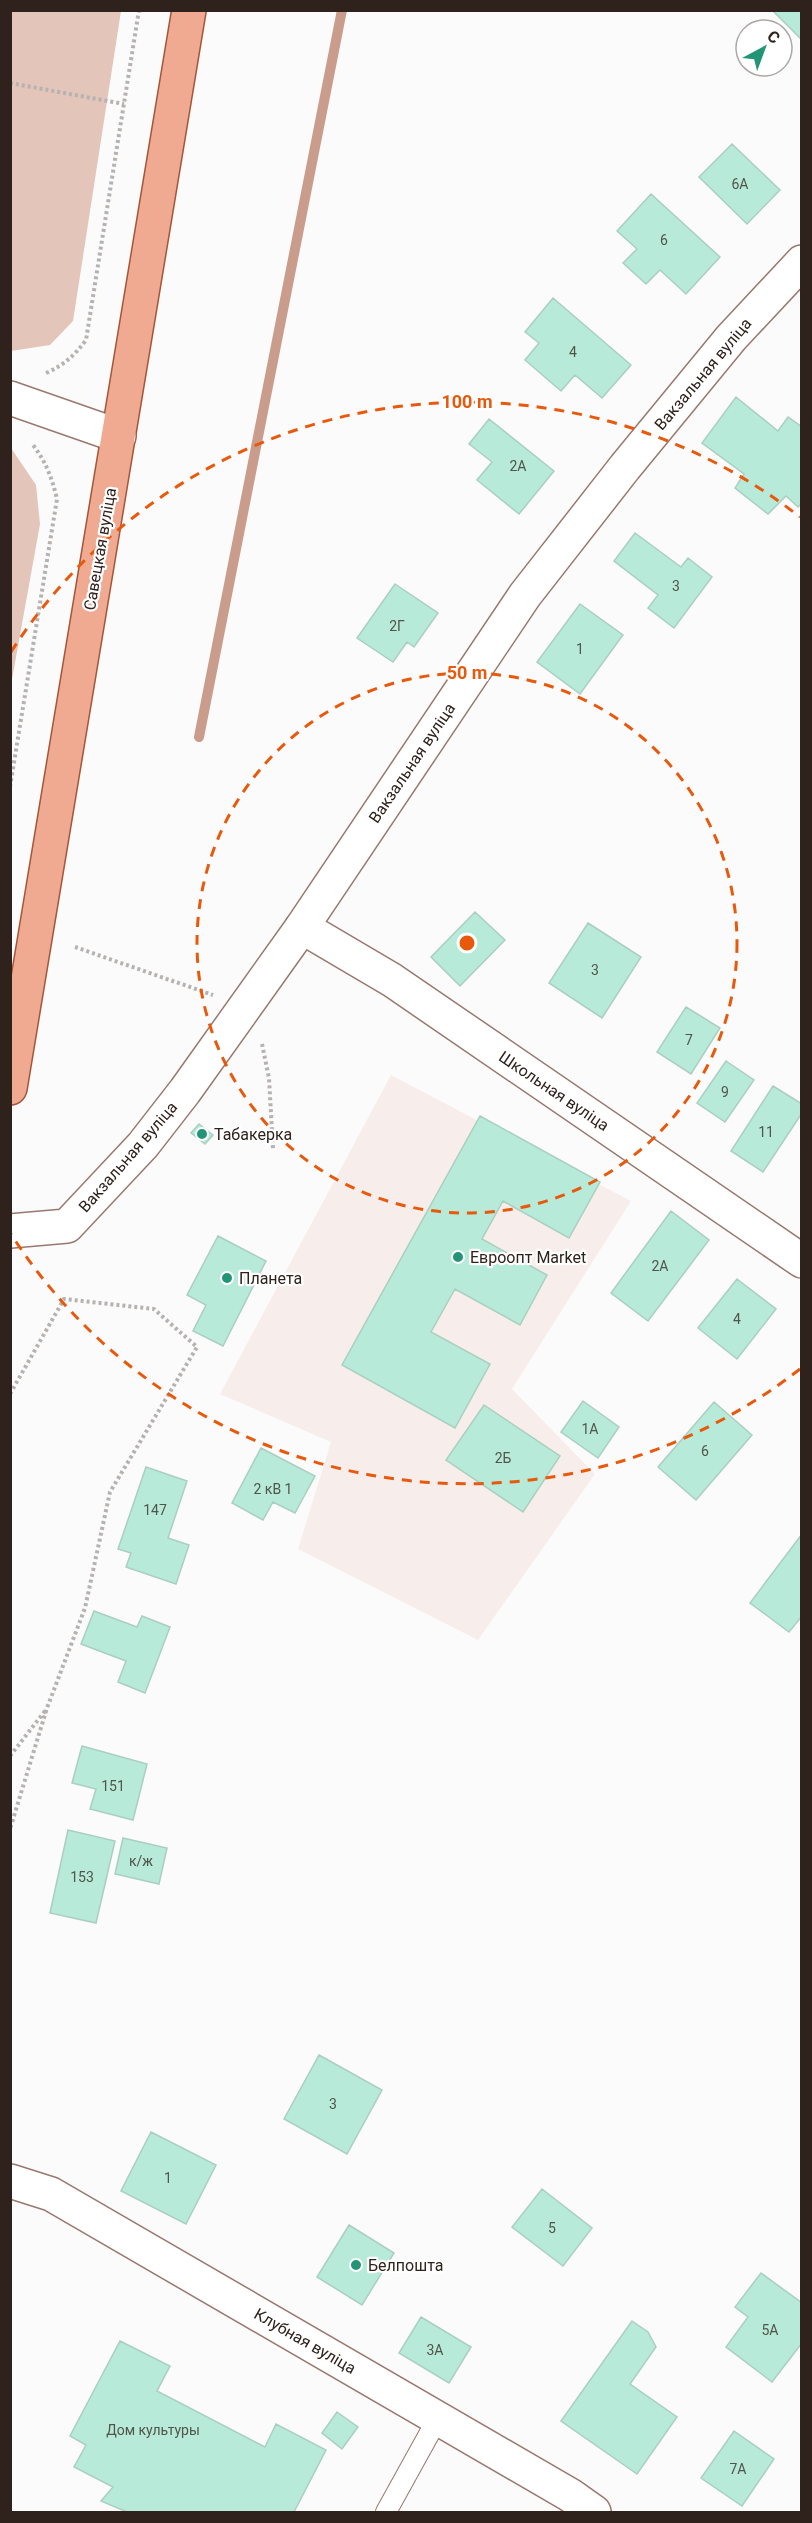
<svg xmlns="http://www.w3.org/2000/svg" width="812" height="2523" viewBox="0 0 812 2523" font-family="Roboto,sans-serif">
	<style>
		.built { fill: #f7eeeb }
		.green { fill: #e3c5ba }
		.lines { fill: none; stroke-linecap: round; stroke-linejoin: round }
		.stream { stroke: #c99c8c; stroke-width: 10 }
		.building { fill: #b7ead8; stroke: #aacfc1; stroke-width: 1.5 }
		.lane-casing { stroke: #99786d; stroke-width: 22 }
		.street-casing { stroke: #99786d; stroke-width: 36 }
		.secondary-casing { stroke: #99786d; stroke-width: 36 }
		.primary-casing { stroke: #a55538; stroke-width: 36 }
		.path { stroke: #b6b2b0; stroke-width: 4; stroke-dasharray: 3 3; stroke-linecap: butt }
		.lane { stroke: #fff; stroke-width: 20 }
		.street { stroke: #fff; stroke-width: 33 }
		.secondary { stroke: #fff; stroke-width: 33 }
		.primary { stroke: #efaa91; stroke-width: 33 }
		.ring { fill: none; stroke: #e8590c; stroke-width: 3; stroke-dasharray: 10 8 }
		.poi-dot { fill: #239577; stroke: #fff; stroke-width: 2 }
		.labels { text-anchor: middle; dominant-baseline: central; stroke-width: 4.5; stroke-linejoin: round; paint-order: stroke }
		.number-label { font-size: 14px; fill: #51544c }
		.street-label { font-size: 16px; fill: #2f221d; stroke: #fff }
		.poi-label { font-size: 16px; fill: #2f221d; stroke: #fff; text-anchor: start }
		.centre { fill: #e8590c; stroke: #fff; stroke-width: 3 }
		.ring-label { font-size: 18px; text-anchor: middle; font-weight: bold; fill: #e8590c; stroke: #fff; stroke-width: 4.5; stroke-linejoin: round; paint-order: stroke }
	</style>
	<rect width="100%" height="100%" fill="#fbfbfb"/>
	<path class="built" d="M391,1075L631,1201L512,1389L595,1474L478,1640L298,1549L331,1442L220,1394Z"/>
	<path class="green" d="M10,11H121L73,321L50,345L11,351Z
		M11,448L36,485L40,524L11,685Z"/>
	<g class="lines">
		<path class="stream" d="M199,737L342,10"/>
	</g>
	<path class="building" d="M772,10H802V40Z
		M732,144L780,190L747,224L699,177Z
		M651,194L720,257L686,294L660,270L646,284L623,263L637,249L617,231Z
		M553,298L631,365L602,398L575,375L561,391L525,360L539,343L525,332Z
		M736,397L778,431L788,417L802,427V503L798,507L786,496L768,514L735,488L744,474L702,443Z
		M489,419L554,471L519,514L477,480L492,462L469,444Z
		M635,533L681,567L688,558L712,577L674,628L648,608L658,595L614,561Z
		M395,584L438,613L414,647L407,642L393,662L357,638Z
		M580,604L623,635L580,694L537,662Z
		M475,912L505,940L460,986L431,957Z
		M588,923L641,957L602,1018L549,983Z
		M686,1007L720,1028L691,1074L657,1052Z
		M726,1061L754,1080L725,1122L697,1103Z
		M773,1086L802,1104V1113L763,1172L731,1151Z
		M480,1116L600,1182L569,1238L503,1201L482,1239L547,1275L520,1325L455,1289L431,1332L490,1364L455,1428L342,1365Z
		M199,1124L213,1135L205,1144L191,1133Z
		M671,1211L709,1240L648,1321L611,1293Z
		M218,1236L266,1261L223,1346L193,1331L206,1305L187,1295Z
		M737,1279L776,1309L737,1359L698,1328Z
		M583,1401L619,1427L598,1458L561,1432Z
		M714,1402L752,1435L696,1500L658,1467Z
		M484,1405L560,1456L523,1512L446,1460Z
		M261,1448L315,1476L295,1513L273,1502L263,1520L232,1503Z
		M146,1467L187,1481L168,1538L189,1545L176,1584L126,1567L131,1553L118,1549Z
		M802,1534V1616L789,1632L750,1603Z
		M94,1611L137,1627L142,1616L170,1627L145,1693L118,1682L126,1661L81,1644Z
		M82,1746L147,1764L133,1820L90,1809L96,1789L72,1783Z
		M68,1830L115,1841L96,1923L50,1913Z
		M123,1838L167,1848L159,1884L115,1874Z
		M319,2055L382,2090L347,2154L284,2119Z
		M151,2132L216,2165L186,2224L121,2191Z
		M542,2189L592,2228L563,2266L512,2227Z
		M349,2225L394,2253L362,2305L317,2277Z
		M761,2273L802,2303V2343L772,2382L726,2347L748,2317L735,2307Z
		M421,2317L471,2347L449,2383L399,2353Z
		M632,2321L648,2332L656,2347L630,2384L677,2417L637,2474L561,2421Z
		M120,2341L170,2366L157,2391L265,2447L276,2424L326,2450L294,2512H127L101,2501L113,2487L74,2467L86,2445L70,2436Z
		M337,2412L358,2427L342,2449L322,2433Z
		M734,2431L774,2459L742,2506L701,2478Z"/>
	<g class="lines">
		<g class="lane-casing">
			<path id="lane" d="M386,2512L438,2418"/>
		</g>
		<g class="street-casing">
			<path id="street" d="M10,398L119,436
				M302,927L392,980L802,1261
				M10,2181L51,2194L570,2495L594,2512"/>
		</g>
		<g class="secondary-casing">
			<path id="secondary" d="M10,1231L67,1226L143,1145L185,1091L302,927L525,595L625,467L731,338L802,262"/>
		</g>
		<g class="primary-casing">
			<path id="primary" d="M10,1088L189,10"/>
		</g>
		<path class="path" d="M10,83L124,104
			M46,373C64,365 75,355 86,340L139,10
			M10,787L57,499C52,478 46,462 33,445
			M75,947L213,995
			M262,1044L269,1078L273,1149
			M10,1394L64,1299L154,1309L197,1347L110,1492L85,1608L47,1708L10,1829
			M10,1756L45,1711"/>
		<use href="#lane" class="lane"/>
		<use href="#street" class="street"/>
		<use href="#secondary" class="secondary"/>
		<use href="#primary" class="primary"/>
	</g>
	<g class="ring">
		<circle cx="467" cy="943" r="270"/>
		<path d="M800 1369A541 541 0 0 1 11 1234M11 652A541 541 0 0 1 800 517"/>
	</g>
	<g class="poi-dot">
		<circle cx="202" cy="1134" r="6"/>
		<circle cx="458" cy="1257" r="6"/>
		<circle cx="227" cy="1278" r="6"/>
		<circle cx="356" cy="2265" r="6"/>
	</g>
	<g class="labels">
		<g class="number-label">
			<text x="740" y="184">6А</text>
			<text x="664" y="240">6</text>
			<text x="573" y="352">4</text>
			<text x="518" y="466">2А</text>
			<text x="676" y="586">3</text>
			<text x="397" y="626">2Г</text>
			<text x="580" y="649">1</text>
			<text x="595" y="970">3</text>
			<text x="689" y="1040">7</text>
			<text x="725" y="1092">9</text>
			<text x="766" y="1132">11</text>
			<text x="660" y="1266">2А</text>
			<text x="737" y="1319">4</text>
			<text x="590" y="1429">1А</text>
			<text x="705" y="1451">6</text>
			<text x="503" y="1458">2Б</text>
			<text x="273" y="1489">2 кВ 1</text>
			<text x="155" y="1510">147</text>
			<text x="113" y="1786">151</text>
			<text x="141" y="1861">к/ж</text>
			<text x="82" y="1877">153</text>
			<text x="333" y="2104">3</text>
			<text x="168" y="2178">1</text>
			<text x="552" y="2228">5</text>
			<text x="770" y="2330">5А</text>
			<text x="435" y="2350">3А</text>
			<text x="153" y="2430">Дом культуры</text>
			<text x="738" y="2469">7А</text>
		</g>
		<g class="street-label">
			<text transform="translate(703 374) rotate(-50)">Вакзальная вуліца</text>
			<text transform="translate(100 549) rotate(-80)">Савецкая вуліца</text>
			<text transform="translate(412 763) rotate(-56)">Вакзальная вуліца</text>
			<text transform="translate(554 1091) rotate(34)">Школьная вуліца</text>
			<text transform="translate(128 1157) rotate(-49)">Вакзальная вуліца</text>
			<text transform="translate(305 2341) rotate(30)">Клубная вуліца</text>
		</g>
		<g class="poi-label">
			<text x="214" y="1134">Табакерка</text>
			<text x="470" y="1257">Евроопт Market</text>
			<text x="239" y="1278">Планета</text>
			<text x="368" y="2265">Белпошта</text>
		</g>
	</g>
	<circle cx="467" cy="943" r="9" class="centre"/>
	<g class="ring-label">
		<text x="467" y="408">100 m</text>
		<text x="467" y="679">50 m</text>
	</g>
	<rect width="812" height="2523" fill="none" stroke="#2f221d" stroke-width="24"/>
	<g transform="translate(764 48) rotate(41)"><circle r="28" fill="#ffffff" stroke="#aca7a5" stroke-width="1.5"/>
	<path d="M0-4.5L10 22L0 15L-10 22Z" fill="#239577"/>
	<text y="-9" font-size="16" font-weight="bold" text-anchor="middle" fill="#2f221d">С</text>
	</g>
</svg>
